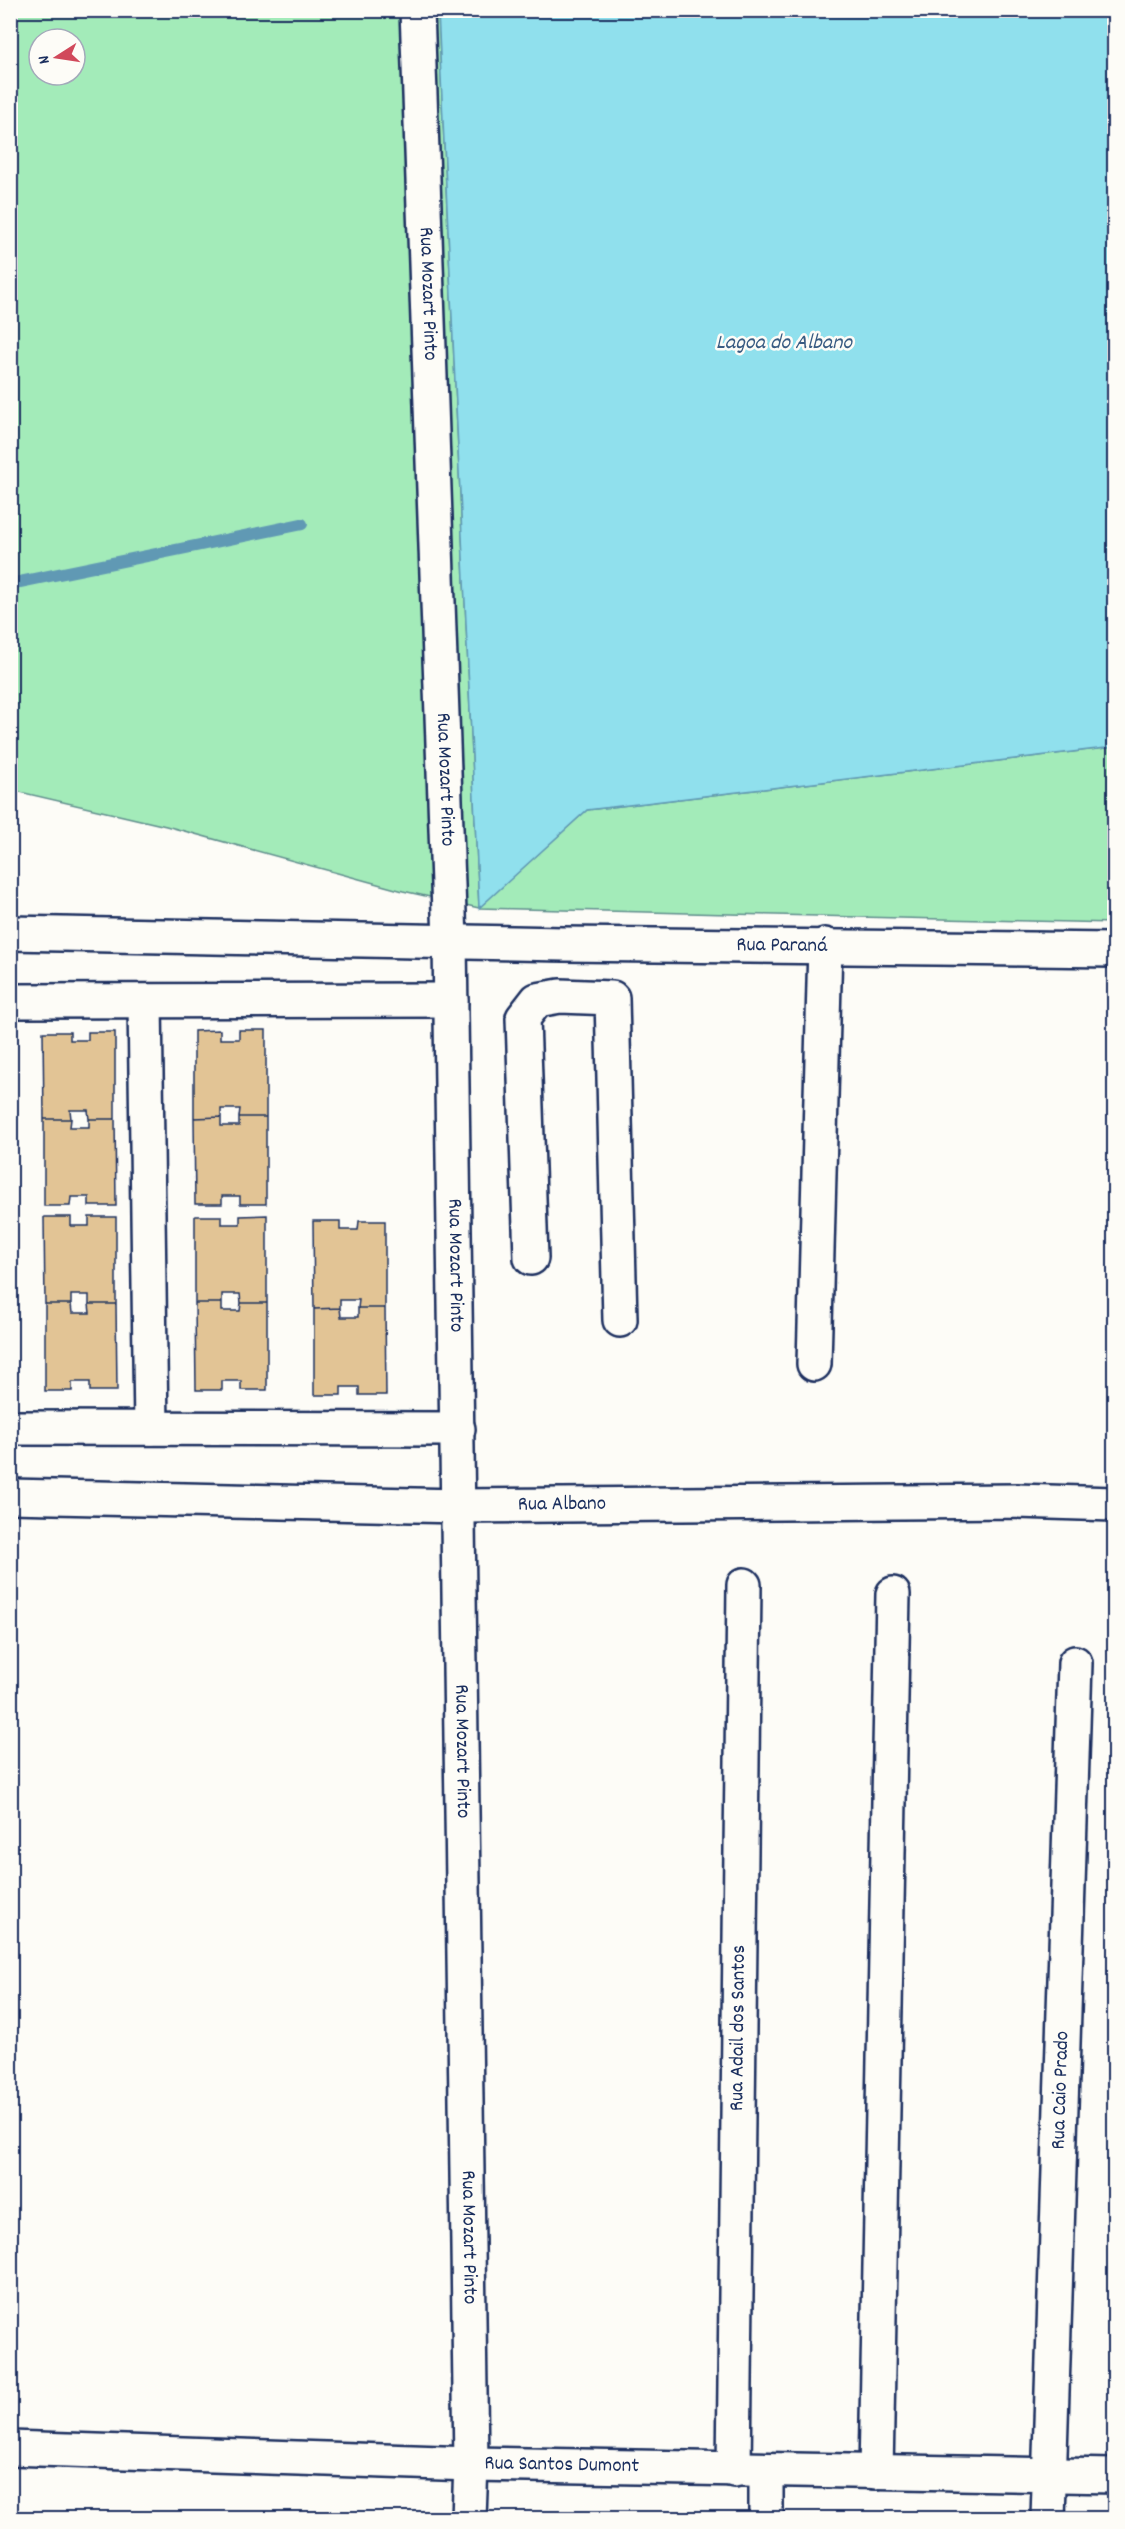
<svg xmlns="http://www.w3.org/2000/svg" width="1125" height="2529" viewBox="0 0 1125 2529" font-family="Dekko,sans-serif">
	<style>
		.green { fill: #a3ebb9; stroke: #5f8d8c; stroke-width: 1.5; fill-rule: evenodd }
		.water { fill: #90e0ed; stroke: #6199b4; stroke-width: 1.5 }
		.lines { fill: none; stroke-linecap: round; stroke-linejoin: round }
		.stream { stroke: #6199b4; stroke-width: 12 }
		.building { fill: #e2c495; stroke: #1b2f5e; stroke-width: 1.5 }
		.minor-casing { stroke: #1b2f5e; stroke-width: 38 }
		.minor { stroke: #fdfcf7; stroke-width: 33 }
		.labels { text-anchor: middle; dominant-baseline: central; stroke-width: 5; stroke-linejoin: round; paint-order: stroke }
		.street-label { font-size: 21px; fill: #1b2f5e; stroke: #fdfcf7 }
		.water-label { font-size: 22px; font-style: italic; fill: #385b82; stroke: #fdfcf7 }
	</style>
	<rect width="100%" height="100%" fill="#fdfcf7"/>
	<filter id="ink" filterUnits="userSpaceOnUse"><feTurbulence type="fractalNoise" baseFrequency=".0167" numOctaves="2"/><feDisplacementMap in="SourceGraphic" scale="12" xChannelSelector="R" yChannelSelector="G"/><feConvolveMatrix kernelMatrix="1 2 1 2 8 2 1 2 1" color-interpolation-filters="sRGB"/></filter>
	<g filter="url(#ink)">
		<path class="green" d="M11,11H438L479,907L587,810L1114,747V923L479,908L403,891L166,826L11,790ZM39,39H75V75H39Z"/>
		<path class="water" d="M438,11H1114V747L587,810L479,908Z"/>
		<g class="lines">
			<path class="stream" d="M10,584L302,524"/>
		</g>
		<path class="building" d="M220,1030V1039H239V1030H266V1117H239L240,1109H221V1117L194,1118V1031Z
			M43,1032H70V1040H88V1032H115V1119H89L88,1110H70L71,1119H44Z
			M221,1117V1126H239V1117H266V1204H240V1196H222V1204H195L194,1118Z
			M44,1119H71L70,1127H89V1119H115L116,1206H89V1197H71L70,1206H44Z
			M267,1215V1303H241L240,1294H222V1303H195V1216H221V1224H240V1216Z
			M44,1217H71V1226H89V1217H116V1304H89V1295H71V1304H45Z
			M313,1221H340V1230H358L359,1221H385V1308H358L359,1300H340V1308L314,1309Z
			M195,1303H222V1311H240L241,1303H267V1390H241V1381H222V1390H196Z
			M45,1304H71L72,1313H90L89,1304H116L117,1391H90V1382H72V1391H45Z
			M340,1308L341,1317H358V1308H385L386,1395H359V1387H341V1395H314V1309Z"/>
		<g class="lines">
			<g class="minor-casing">
				<g id="minor">
					<path id="s1" d="M417,10L450,941L471,2464L469,2518"/>
					<path id="s2" d="M10,933L563,944L1114,950"/>
					<path d="M10,1001L451,1000"/>
					<path d="M145,1002L151,1428"/>
					<path d="M531,1258L523,1018L537,1000L560,996L612,998L620,1320"/>
					<path d="M814,1364L825,945"/>
					<path d="M10,1428L458,1429"/>
					<path id="s3" d="M10,1496L459,1506L1017,1501L1114,1504"/>
					<path id="s4" d="M10,2448L471,2464L1114,2476"/>
					<path id="s5" d="M734,2470L744,1585"/>
					<path d="M766,2470V2518"/>
					<path d="M876,2472L893,1594"/>
					<path id="s6" d="M1048,2518L1075,1663"/>
				</g>
			</g>
			<use href="#minor" class="minor"/>
		</g>
	</g>
	<g class="labels">
		<g class="street-label">
			<text stroke="none"><textPath href="#s1" startOffset="284">Rua Mozart Pinto</textPath></text>
			<text stroke="none"><textPath href="#s1" startOffset="770">Rua Mozart Pinto</textPath></text>
			<text stroke="none"><textPath href="#s2" startOffset="772">Rua Paraná</textPath></text>
			<text stroke="none"><textPath href="#s1" startOffset="1256">Rua Mozart Pinto</textPath></text>
			<text stroke="none"><textPath href="#s3" startOffset="552">Rua Albano</textPath></text>
			<text stroke="none"><textPath href="#s1" startOffset="1742">Rua Mozart Pinto</textPath></text>
			<text stroke="none"><textPath href="#s5" startOffset="442">Rua Adail dos Santos</textPath></text>
			<text stroke="none"><textPath href="#s6" startOffset="428">Rua Caio Prado</textPath></text>
			<text stroke="none"><textPath href="#s1" startOffset="2228">Rua Mozart Pinto</textPath></text>
			<text stroke="none"><textPath href="#s4" startOffset="552">Rua Santos Dumont</textPath></text>
		</g>
		<g class="water-label">
			<text x="784" y="343">Lagoa do Albano</text>
		</g>
	</g>
	<rect width="1125" height="2529" fill="none" stroke="#fdfcf7" stroke-width="36"/>
	<rect x="18" y="18" width="1089" height="2493" fill="none" stroke="#1b2f5e" stroke-width="2" filter="url(#ink)"/>
	<g transform="translate(57 57) rotate(258)"><circle r="28" fill="#fdfcf7" stroke="#a3aaba" stroke-width="1.5"/>
	<path d="M0-4.5L10 22L0 15L-10 22Z" fill="#d1495b"/>
	<text y="-9" font-size="16" font-weight="bold" text-anchor="middle" fill="#1b2f5e">N</text>
	</g>
</svg>
